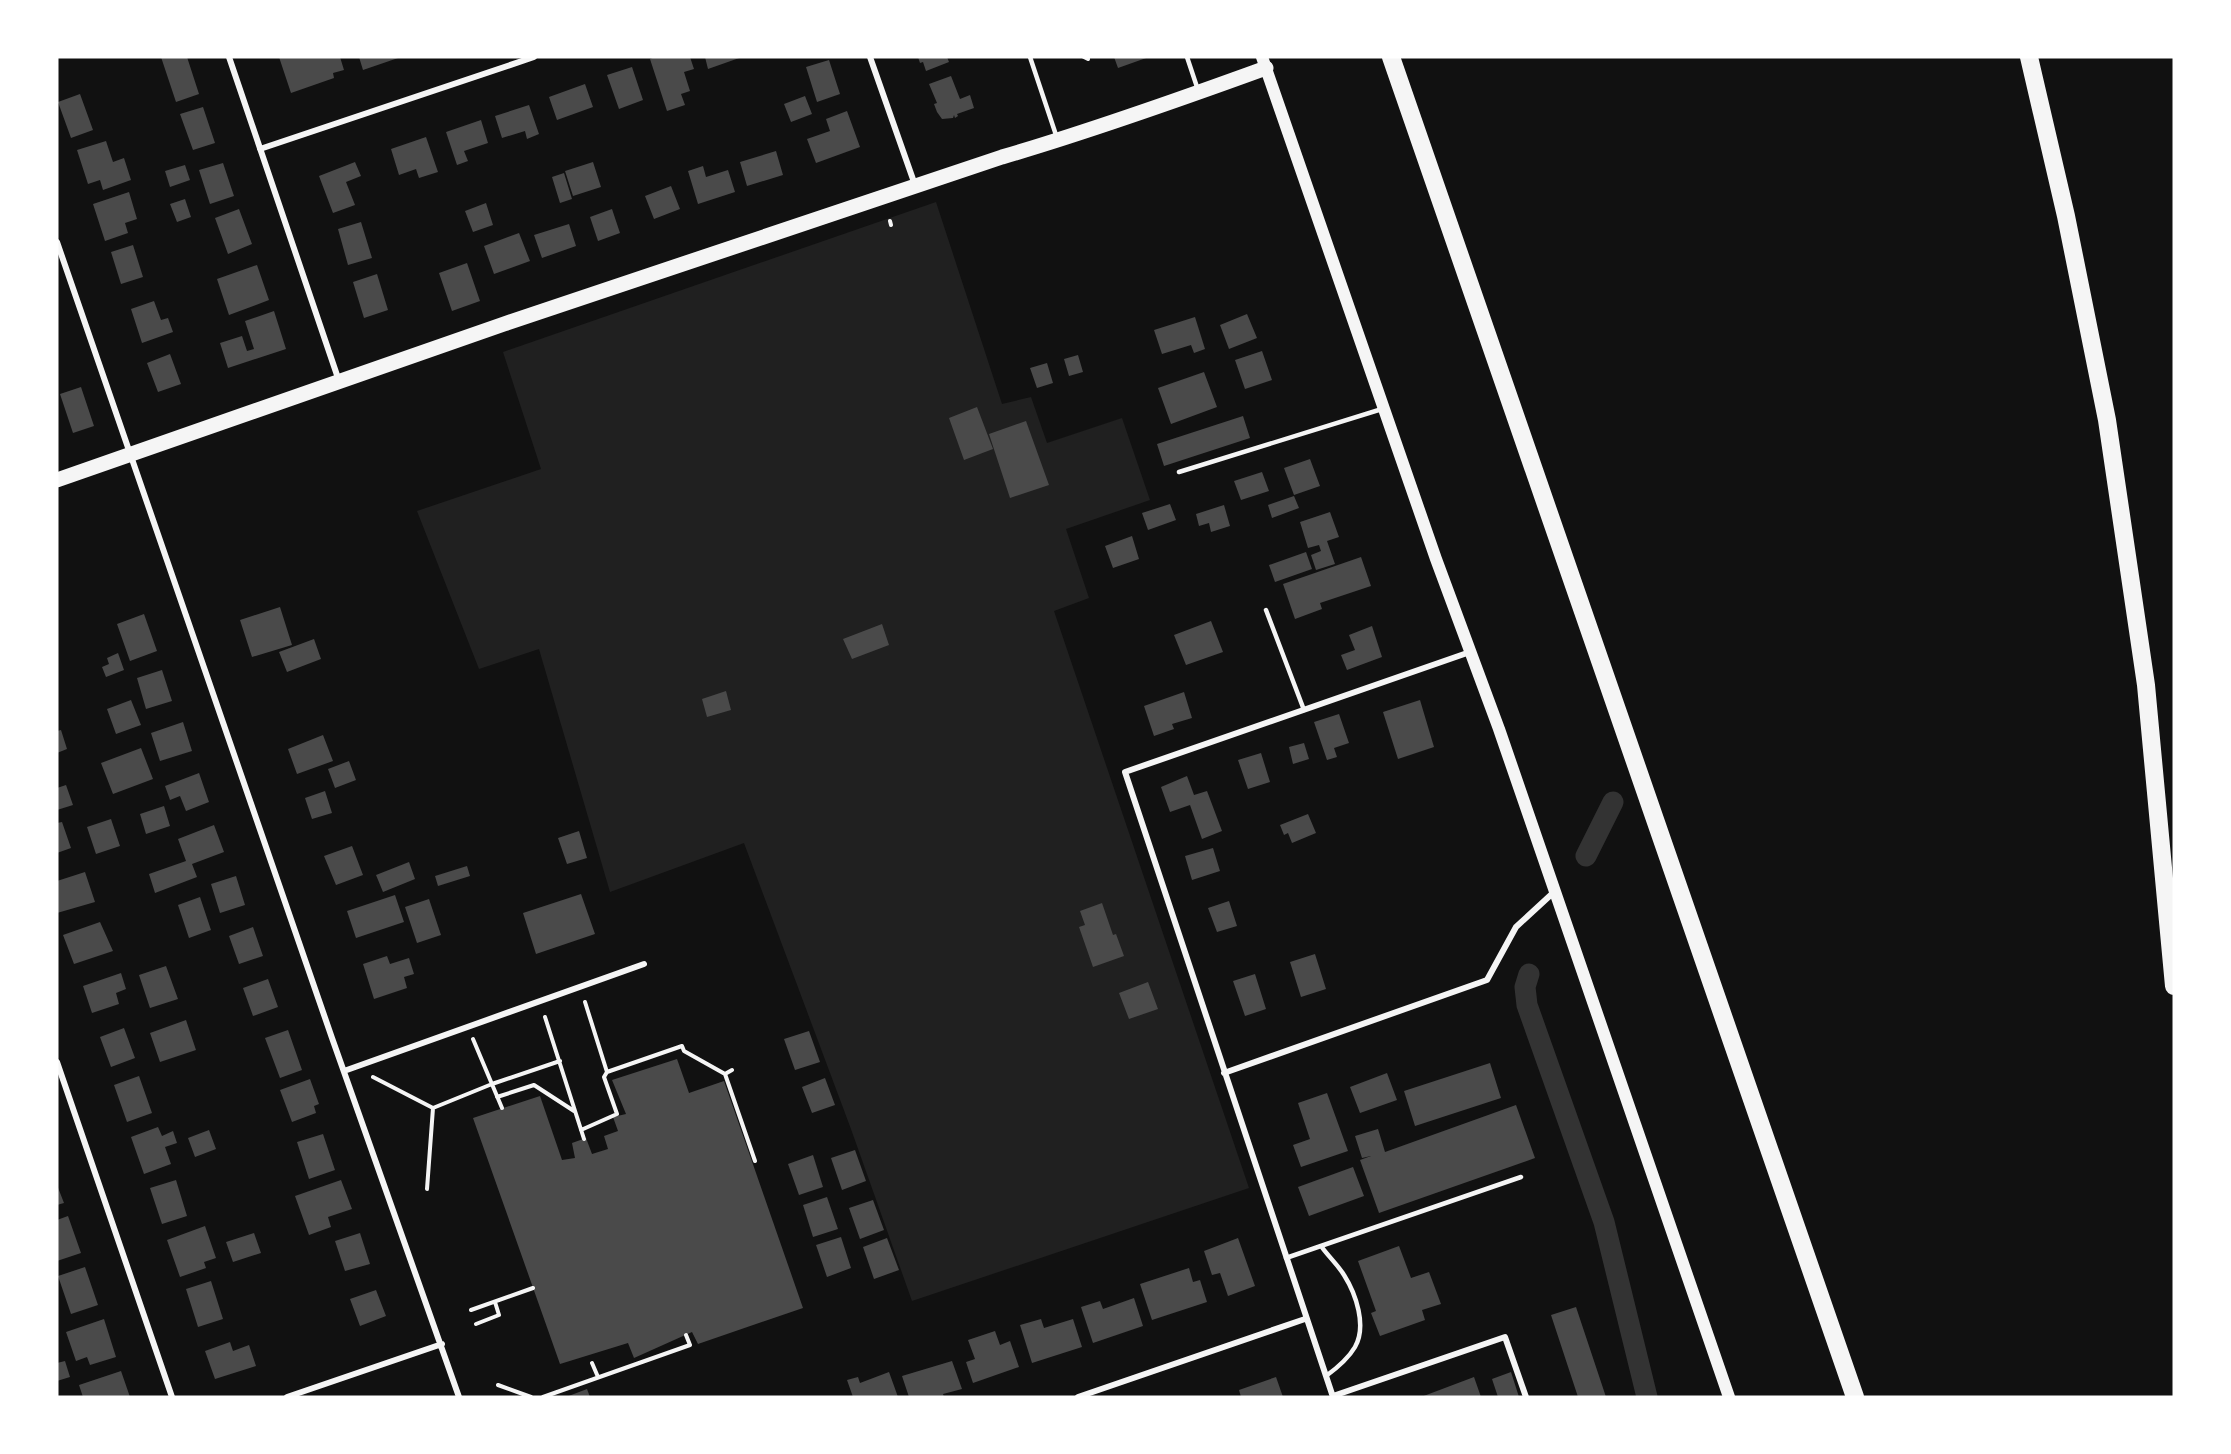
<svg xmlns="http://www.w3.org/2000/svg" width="2231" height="1454" viewBox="0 0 2231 1454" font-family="'Varela Round',sans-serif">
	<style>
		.green { fill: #202020 }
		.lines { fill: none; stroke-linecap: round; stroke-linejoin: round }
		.canal { stroke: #333; stroke-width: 21 }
		.building { fill: #4a4a4a }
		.path { stroke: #f5f5f5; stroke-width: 4 }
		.service { stroke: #f5f5f5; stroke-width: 4.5 }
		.minor { stroke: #f5f5f5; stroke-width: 6 }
		.secondary { stroke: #f5f5f5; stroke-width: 12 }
		.primary { stroke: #f5f5f5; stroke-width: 15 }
		.motorway { stroke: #f5f5f5; stroke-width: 18 }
	</style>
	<rect width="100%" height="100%" fill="#111"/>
	<path class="green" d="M936,202L1002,404L1031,397L1047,443L1122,418L1150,500L1066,529L1089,598L1054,611L1249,1188L912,1301L851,1129L744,843L610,892L539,649L479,669L417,511L541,469L503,352Z"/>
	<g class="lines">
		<path class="canal" d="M1586,856L1613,802
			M1529,974L1525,987L1527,1005L1604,1222L1647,1397"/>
	</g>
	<path class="building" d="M161,57H187L199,94L176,102Z
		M279,57H340L344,70L333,73L334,78L291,93Z
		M359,57H401L363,70Z
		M655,57H690L694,69L684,72L690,91L681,94L685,105L667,111L650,59Z
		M705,57H742L708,69Z
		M918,57H947L949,62L926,71L923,62L920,63Z
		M1114,57H1149L1118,68Z
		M829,60L840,94L817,102L806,67Z
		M632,67L643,100L619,109L607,75Z
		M951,76L960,99L970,95L974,108L957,114L958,116L955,118L954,115L953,118L942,119L937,112L934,104L937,103L929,84Z
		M585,84L593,107L557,120L549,97Z
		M80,94L93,130L71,138L58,102Z
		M805,96L812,114L791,122L784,104Z
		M529,105L539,134L527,139L525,131L502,138L495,116Z
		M203,107L215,143L193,150L180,114Z
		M847,111L860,147L816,163L807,139L830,131L826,119Z
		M481,120L488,143L464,151L468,161L457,165L446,132Z
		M426,137L438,172L419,178L416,169L399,175L391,149Z
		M106,141L113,162L124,158L131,180L103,190L100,180L88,184L77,150Z
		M776,151L783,175L747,186L740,162Z
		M355,162L361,176L346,182L355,205L333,213L319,176Z
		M593,162L601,187L573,196L565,171Z
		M223,163L234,196L210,204L199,170Z
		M185,165L190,180L170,187L165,171Z
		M703,166L706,177L728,170L735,192L698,204L688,171Z
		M564,173L572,199L560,203L552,177Z
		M671,186L680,209L654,219L645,196Z
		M129,192L137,219L125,223L128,233L105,241L93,204Z
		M185,199L191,217L177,222L170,204Z
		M486,203L493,225L473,232L465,211Z
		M239,209L252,244L228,254L215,218Z
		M612,209L620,233L598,241L590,217Z
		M361,222L372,258L348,265L338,229Z
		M569,224L576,246L542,258L534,235Z
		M519,233L530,261L494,274L484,246Z
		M133,245L143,277L121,284L111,252Z
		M467,263L480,301L452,311L439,273Z
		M257,265L269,300L229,315L217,279Z
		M377,274L388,310L364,318L353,282Z
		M154,301L161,320L168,318L173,332L142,343L131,309Z
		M274,311L286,349L228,368L220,343L242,336L247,351L254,349L245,321Z
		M1247,314L1257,338L1229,349L1220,325Z
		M1195,317L1205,349L1194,353L1191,345L1162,354L1154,330Z
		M1262,351L1272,380L1245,389L1235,360Z
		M170,354L181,384L158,392L147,363Z
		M1078,355L1083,372L1069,376L1064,359Z
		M1047,363L1053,383L1037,388L1030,368Z
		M1204,372L1217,407L1171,424L1158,388Z
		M81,387L94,426L73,433L60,394Z
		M977,407L993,449L964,460L949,418Z
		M1243,416L1250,438L1164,466L1157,444Z
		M1026,421L1049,485L1010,498L989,434Z
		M1310,459L1320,486L1294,495L1284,468Z
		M1262,472L1269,491L1241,500L1234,481Z
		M1294,496L1299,508L1272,518L1268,505Z
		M1170,504L1176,520L1148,530L1142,513Z
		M1224,505L1230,526L1211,532L1209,523L1199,526L1196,514Z
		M1330,512L1339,537L1327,541L1335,564L1316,570L1311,555L1321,551L1319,545L1308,548L1300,522Z
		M1132,536L1139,559L1113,568L1105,546Z
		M1306,552L1312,569L1275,582L1269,565Z
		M1361,557L1371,586L1320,603L1322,609L1295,619L1283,584Z
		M280,607L292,645L252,657L240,620Z
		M144,614L157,651L130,661L117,624Z
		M1211,621L1223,652L1186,665L1174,635Z
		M882,624L889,645L852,659L843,639Z
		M1372,626L1382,657L1347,670L1341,655L1355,650L1349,635Z
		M314,639L321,659L287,672L279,652Z
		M118,653L124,670L106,677L102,667L109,664L107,658Z
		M162,670L172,701L146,709L137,678Z
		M726,691L731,710L707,717L702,699Z
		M1184,692L1192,718L1172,724L1174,729L1154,736L1144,706Z
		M131,700L141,725L116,734L107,709Z
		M1420,700L1434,747L1398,759L1383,712Z
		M1339,714L1349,743L1334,748L1337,757L1327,760L1314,722Z
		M183,722L192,751L160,761L151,733Z
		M61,730L67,749L57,753V731Z
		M323,735L333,761L297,774L288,749Z
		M1304,743L1309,759L1293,764L1289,747Z
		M141,748L153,779L113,794L101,763Z
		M1261,753L1270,782L1248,789L1238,760Z
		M349,761L356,780L335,788L328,769Z
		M199,773L209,802L186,811L180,796L170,800L165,786Z
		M1187,776L1194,795L1207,791L1222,831L1202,839L1190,805L1170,812L1161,787Z
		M66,785L73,805L57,810V788Z
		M325,791L332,813L312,819L305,798Z
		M164,806L170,826L146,834L140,814Z
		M1308,814L1316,833L1292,843L1288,833L1284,835L1280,825Z
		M111,819L120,846L96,854L87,827Z
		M62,822L71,848L57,853V823Z
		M214,825L224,852L192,864L197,877L155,893L149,874L186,861L178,839Z
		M579,831L587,858L567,864L558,838Z
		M352,846L363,875L336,885L324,856Z
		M1213,848L1220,871L1192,880L1185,856Z
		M409,862L415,879L383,892L376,875Z
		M467,866L470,876L438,886L435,876Z
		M85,872L95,902L57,913V881Z
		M236,876L245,905L220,913L211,884Z
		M581,894L595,934L536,954L523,913Z
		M395,895L404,922L356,938L347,911Z
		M200,897L211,930L189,938L178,905Z
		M429,899L441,935L417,943L405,907Z
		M1229,901L1237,926L1217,932L1208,908Z
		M1102,903L1113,935L1116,934L1124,956L1093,967L1079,927L1085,925L1080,911Z
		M100,922L113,951L74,964L63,935Z
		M253,927L263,956L239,964L229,936Z
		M1315,954L1326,989L1301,997L1290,962Z
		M387,956L390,964L409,958L414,974L404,977L407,988L374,999L363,964Z
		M166,966L178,999L150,1008L139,975Z
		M121,973L126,989L116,993L119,1004L92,1013L83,986Z
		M1255,974L1266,1009L1245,1016L1233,981Z
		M268,979L278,1007L253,1016L243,988Z
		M1148,982L1158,1009L1129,1019L1119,993Z
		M186,1020L196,1050L160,1062L150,1033Z
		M124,1028L135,1058L111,1067L100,1037Z
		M288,1030L302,1070L280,1078L265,1038Z
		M809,1031L820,1062L795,1070L784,1039Z
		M677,1059L689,1093L724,1081L803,1308L698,1344L692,1332L634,1358L628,1343L560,1364L473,1118L540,1096L562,1160L575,1158L572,1143L586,1138L592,1154L608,1149L604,1136L618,1131L613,1117L626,1114L612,1080Z
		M1490,1063L1501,1098L1415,1126L1404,1091Z
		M1387,1073L1397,1100L1360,1113L1350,1087Z
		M139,1076L152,1113L127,1122L114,1085Z
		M825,1078L835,1105L812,1113L802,1087Z
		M310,1079L319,1104L314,1106L316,1113L292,1122L280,1090Z
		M1327,1093L1348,1151L1301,1167L1293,1145L1310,1139L1298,1103Z
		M1516,1105L1535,1158L1379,1213L1360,1160L1371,1156L1362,1158L1355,1136L1378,1129L1385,1152Z
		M158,1127L162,1136L173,1131L177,1143L165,1147L171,1164L144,1174L131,1137Z
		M209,1130L216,1149L195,1157L188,1138Z
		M323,1134L335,1170L309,1179L297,1142Z
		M855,1150L866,1181L842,1190L831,1158Z
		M813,1155L823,1187L799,1195L788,1164Z
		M1353,1167L1364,1196L1309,1216L1298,1187Z
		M176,1180L187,1216L162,1224L150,1188Z
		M341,1180L352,1209L328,1217L331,1227L309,1235L295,1196Z
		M57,1185L64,1203L57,1205Z
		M827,1197L838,1229L813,1237L803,1205Z
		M873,1200L884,1230L860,1239L849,1208Z
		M68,1216L81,1253L57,1261V1220Z
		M205,1226L216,1258L204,1262L206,1268L180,1277L167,1240Z
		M254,1233L261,1253L233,1262L226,1242Z
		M360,1233L370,1264L345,1271L335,1241Z
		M841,1237L851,1268L827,1277L816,1245Z
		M887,1238L899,1270L874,1279L863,1247Z
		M1238,1238L1255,1286L1228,1296L1220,1273L1212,1275L1204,1251Z
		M1399,1246L1411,1278L1429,1272L1441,1304L1422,1310L1425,1320L1380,1336L1371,1313L1376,1311L1358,1261Z
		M85,1267L98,1305L71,1314L58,1276Z
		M1189,1268L1193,1282L1200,1280L1207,1302L1152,1320L1140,1284Z
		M211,1281L223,1319L198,1327L186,1289Z
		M376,1290L386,1316L360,1326L350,1299Z
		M1134,1298L1143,1326L1093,1343L1081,1307L1100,1301L1103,1309Z
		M1576,1307L1606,1397H1578L1551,1315Z
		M104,1319L116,1357L90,1365L87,1357L76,1361L66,1332Z
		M1041,1319L1044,1328L1073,1319L1082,1347L1032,1363L1020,1325Z
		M995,1331L1000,1345L1010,1341L1019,1367L973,1383L966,1362L975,1359L968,1340Z
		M230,1342L233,1351L249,1345L256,1366L215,1379L205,1351Z
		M65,1361L70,1377L57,1381V1363Z
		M952,1361L962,1389L943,1394L944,1397H909L902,1376Z
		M121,1371L130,1397H83L79,1385Z
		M889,1372L898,1397H853L847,1380L858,1377L860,1383Z
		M1511,1372L1519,1397H1498L1492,1379Z
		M1276,1377L1283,1397H1241L1239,1390Z
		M1474,1377L1481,1397H1421Z
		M587,1389L590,1397H566Z"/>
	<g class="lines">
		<path class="path" d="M1084,57L1088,59
			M890,221L891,225
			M585,1002L607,1072
			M545,1017L584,1139
			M473,1039L502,1108
			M725,1074L732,1070
			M373,1077L433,1108L427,1189
			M497,1097L534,1085L574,1111
			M433,1108L492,1084L560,1061
			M581,1130L617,1114L604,1077L607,1072L682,1046L684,1051L725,1074L755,1161
			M471,1310L533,1288
			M476,1324L499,1315L495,1302
			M592,1363L598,1377
			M498,1385L531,1397
			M543,1397L690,1345L686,1335"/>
		<path class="service" d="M1030,57L1057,138
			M1187,57L1198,90
			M1179,472L1382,409
			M1266,610L1304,710
			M1321,1246C1328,1256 1338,1265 1344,1275C1356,1294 1367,1326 1355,1347C1348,1359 1337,1368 1326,1376
			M1286,1258L1521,1177"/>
		<path class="minor" d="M229,57L339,381
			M870,57L915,185
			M260,149L534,57
			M57,242L332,1038L459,1397
			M57,1062L172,1397
			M344,1071L644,964
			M1224,1073L1487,980L1516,927L1554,892
			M1333,1396L1505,1337L1526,1397
			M287,1397L442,1344
			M1078,1397L1305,1319
			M1333,1397L1125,772L1470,652"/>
		<path class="secondary" d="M1262,57L1436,559L1499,729L1729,1397"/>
		<path class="primary" d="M57,480L504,324L1002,157C1091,131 1178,100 1266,68"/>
		<path class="motorway" d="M1391,57L1855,1397
			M2029,57L2066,216L2107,420L2146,685L2174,986"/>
	</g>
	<rect width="2231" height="1454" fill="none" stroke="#ffffff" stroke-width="117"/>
</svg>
